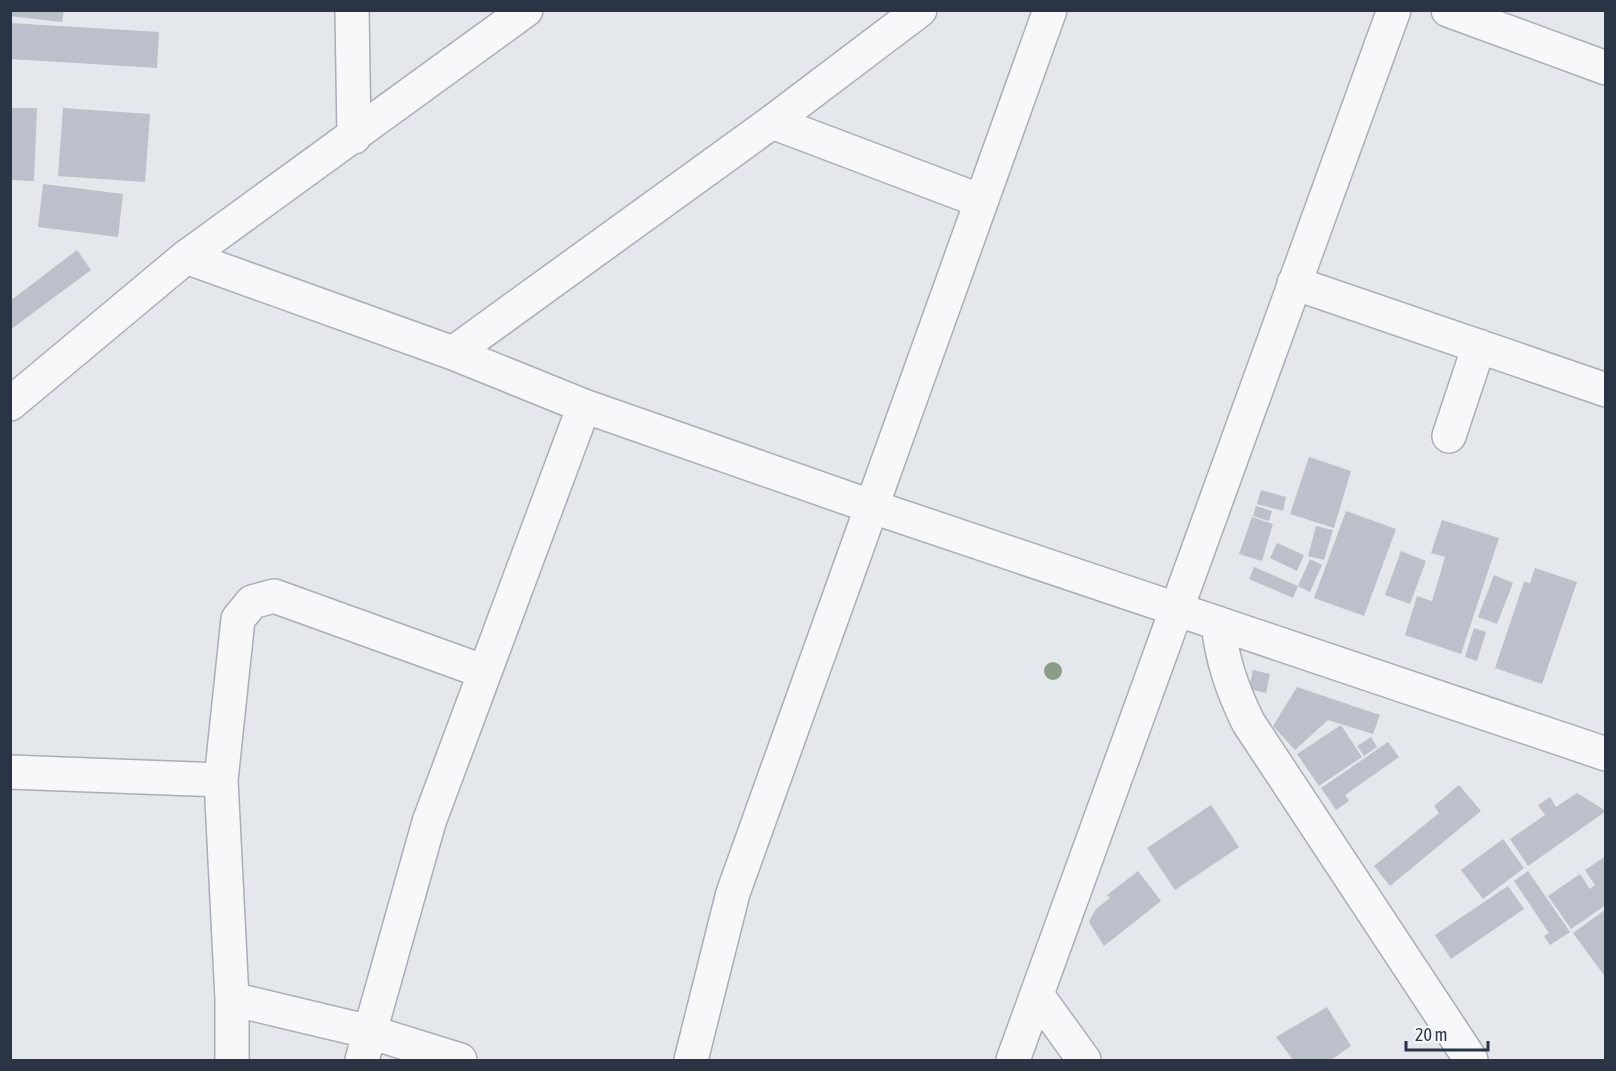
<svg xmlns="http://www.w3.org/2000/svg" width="1616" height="1071" viewBox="0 0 1616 1071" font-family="'Asap Condensed',sans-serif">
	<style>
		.building { fill: #bbc0ca }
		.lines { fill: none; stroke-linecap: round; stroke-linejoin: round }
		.minor-casing { stroke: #a9aeb7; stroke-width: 36 }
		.minor { stroke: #f7f8fa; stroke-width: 33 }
		.tree { fill: #899d89 }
	</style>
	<rect width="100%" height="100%" fill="#e4e7ec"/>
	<path class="building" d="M10,10H64L62,22L10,16Z
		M10,23L159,32L157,68L10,59Z
		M10,108H37L34,181L10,180Z
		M63,108L150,114L145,182L58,176Z
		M43,184L123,194L118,237L38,227Z
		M77,250L91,270L10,330V301Z
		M1309,457L1351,471L1334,528L1290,514Z
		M1261,490L1286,497L1283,511L1257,504Z
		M1256,506L1272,511L1269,521L1253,516Z
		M1346,511L1396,529L1364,616L1314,598Z
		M1252,517L1273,524L1262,561L1239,554Z
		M1442,520L1499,538L1461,654L1405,635L1417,596L1432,601L1445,557L1431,553Z
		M1316,526L1333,530L1324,560L1308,556Z
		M1277,543L1304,555L1297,571L1270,558Z
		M1401,551L1426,561L1410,604L1385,595Z
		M1310,559L1322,565L1310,592L1298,586Z
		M1254,567L1298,586L1293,598L1249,579Z
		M1535,568L1577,582L1542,684L1495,668L1524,582L1530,583Z
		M1494,575L1513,583L1497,624L1478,617Z
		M1474,628L1486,632L1477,661L1465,657Z
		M1253,670L1270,674L1266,693L1249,689Z
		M1297,687L1380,715L1373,734L1328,720L1295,750L1273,726Z
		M1341,725L1362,757L1319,786L1297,754Z
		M1371,737L1377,747L1364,756L1357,746Z
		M1388,742L1399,757L1345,795L1349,801L1336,810L1321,788Z
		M1459,785L1481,811L1390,886L1374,866L1439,813L1434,806Z
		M1577,793L1606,811L1528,866L1510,839L1545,815L1538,805L1550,797L1556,807Z
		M1211,805L1239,847L1175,890L1147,848Z
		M1503,839L1524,868L1483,899L1461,870Z
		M1606,856V905L1571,929L1548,896L1580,874L1590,889L1595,885L1585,870Z
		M1138,871L1161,901L1104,946L1089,922L1096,909L1110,898L1107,895Z
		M1528,871L1570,932L1550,945L1544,936L1549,933L1514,881Z
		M1508,886L1524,909L1451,959L1435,935Z
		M1606,909V978L1573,933Z
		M1327,1007L1351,1046L1331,1060H1293L1276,1037Z"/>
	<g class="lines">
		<g class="minor-casing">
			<path id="minor" d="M352,10L354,137
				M1448,10L1606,68
				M772,122L981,201
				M186,257L453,353L584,406L870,506L1606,754
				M1294,283L1606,390
				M453,353L772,122L920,10
				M10,404L186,257L526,10
				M1449,436L1479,346
				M1218,623C1222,660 1232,689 1248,722L1471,1060
				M10,772L221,780
				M1037,995L1084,1060
				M232,999L370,1032L460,1060
				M232,1060V999L221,780L238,619L252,602L274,596L485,672
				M362,1060L429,822L584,406
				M691,1060L733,893L1050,10
				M1013,1060L1394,10"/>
		</g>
		<use href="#minor" class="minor"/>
	</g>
	<circle class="tree" cx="1053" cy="671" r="9"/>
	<rect width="1616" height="1071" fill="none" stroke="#2b3445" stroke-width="24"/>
	<path d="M1406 1041v9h82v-9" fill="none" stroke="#2b3445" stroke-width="3"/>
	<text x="1415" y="1041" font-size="18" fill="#2b3445" stroke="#f4f6f9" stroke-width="4.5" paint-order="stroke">20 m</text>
</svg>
